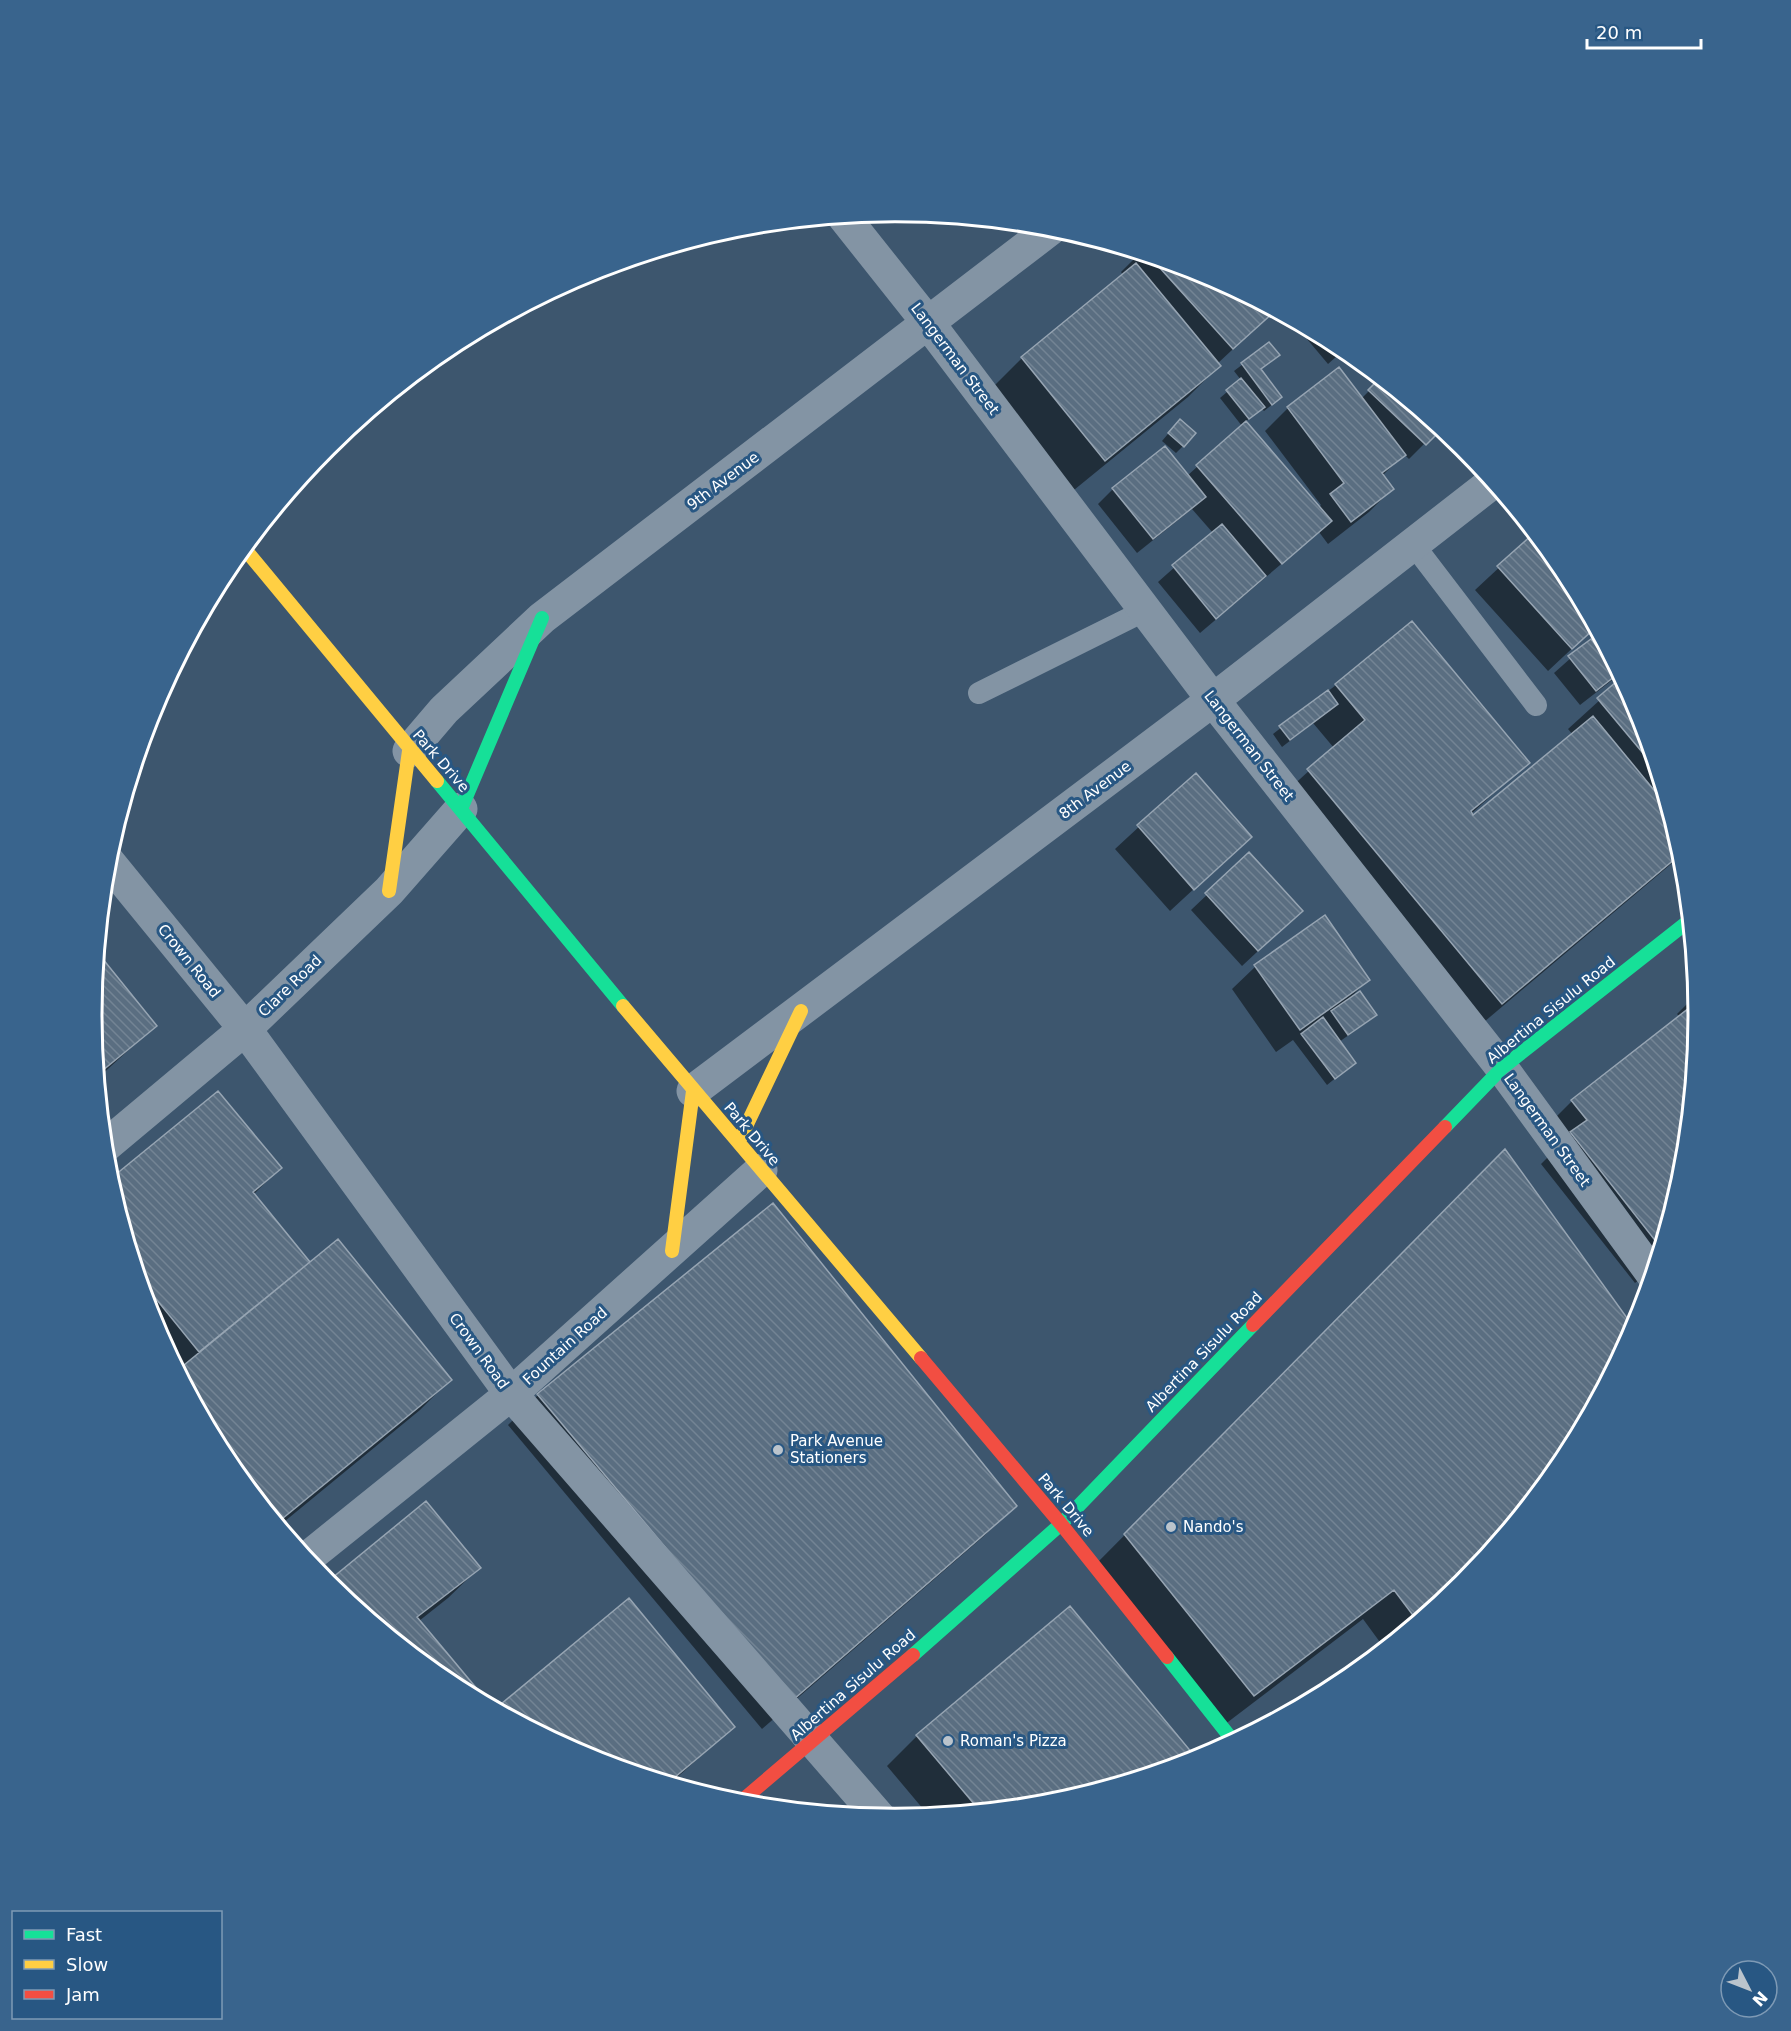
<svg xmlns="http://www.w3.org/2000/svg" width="1791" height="2031" viewBox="0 0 1791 2031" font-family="'DejaVu Sans',sans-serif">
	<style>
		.shadow { fill: #0007 }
		.building { fill: url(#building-back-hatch); stroke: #97a5b3; stroke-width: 1.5 }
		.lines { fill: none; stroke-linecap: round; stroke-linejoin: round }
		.lane { stroke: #8394a4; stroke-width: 22 }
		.street { stroke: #8394a4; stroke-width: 33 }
		.fast { stroke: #16e098; stroke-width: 14 }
		.slow { stroke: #ffcf43; stroke-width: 14 }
		.jam { stroke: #f24e42; stroke-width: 14 }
		.poi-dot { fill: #bbc4cc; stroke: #285783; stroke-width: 2 }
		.labels { text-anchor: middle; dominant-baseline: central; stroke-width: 6; stroke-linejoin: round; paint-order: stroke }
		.street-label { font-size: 15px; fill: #fff; stroke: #285783 }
		.poi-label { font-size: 15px; fill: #fff; stroke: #285783; text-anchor: start }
		.rim { fill: none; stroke: #fff; stroke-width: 3 }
	</style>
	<defs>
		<pattern id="building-back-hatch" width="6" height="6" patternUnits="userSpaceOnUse" patternTransform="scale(1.5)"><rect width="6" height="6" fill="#5a6e81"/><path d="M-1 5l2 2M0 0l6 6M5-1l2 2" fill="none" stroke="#738494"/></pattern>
	</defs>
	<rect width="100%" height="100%" fill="#3d566e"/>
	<path class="shadow" d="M1140,253L1203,273L1274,311L1217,364L1219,366L1188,397L1074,490L992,388L1022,358L1123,275L1121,272Z
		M1314,332L1342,347L1345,349L1328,364L1307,339Z
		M1269,344L1278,355L1260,370L1273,404L1264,411L1261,408L1245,422L1319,507L1321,505L1265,431L1288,408L1339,369L1361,399L1381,379L1440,428L1409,459L1404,454L1382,476L1392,489L1369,512L1328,544L1319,532L1200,633L1158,582L1213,533L1192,509L1137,553L1098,504L1113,489L1187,476L1242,426L1220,398L1241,380L1234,371Z
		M1173,428L1183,446L1176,453L1162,441Z
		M1535,534L1564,569L1595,627L1548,671L1475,590Z
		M1590,641L1607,662L1612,658L1620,674L1580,705L1554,673Z
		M1623,679L1638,708L1684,863L1681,865L1677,859L1471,1033L1277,800L1334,748L1313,723L1282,747L1273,734L1336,685L1528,762L1471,814L1473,817L1573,735L1568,729Z
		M1195,775L1250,837L1170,911L1115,849Z
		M1249,855L1285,926L1242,966L1191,910Z
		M97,955L155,1026L98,1078L92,1015Z
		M1255,967L1368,980L1352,996L1367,1022L1339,1042L1354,1063L1327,1085L1293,1040L1276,1052L1232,989Z
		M1697,994L1699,1016L1684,1173L1655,1268L1635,1283L1541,1164L1556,1149L1542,1131L1572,1101L1680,1017L1677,1014Z
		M1505,1151L1635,1330L1564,1462L1464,1584L1385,1649L1363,1619L1224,1725L1095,1565Z
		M280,1168L253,1195L310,1264L450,1380L420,1410L279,1526L227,1462L153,1323L110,1182Z
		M538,1395L1015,1506L984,1536L762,1729L508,1425Z
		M426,1503L479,1568L448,1598L419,1621L489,1706L449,1684L327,1584Z
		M497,1710L733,1727L671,1783L588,1758Z
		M917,1736L1196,1760L1052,1804L929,1816L887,1766Z"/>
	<path class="building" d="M1150,257L1203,273L1275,311L1233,349Z
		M1136,263L1221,366L1105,461L1021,357Z
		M1269,342L1280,355L1261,369L1282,397L1272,405L1241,363Z
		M1339,367L1406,455L1382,473L1394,489L1351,522L1330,494L1344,483L1287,407Z
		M1241,378L1265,407L1249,419L1226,390Z
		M1380,378L1442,429L1426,445L1368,390Z
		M1180,419L1196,433L1184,447L1168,433Z
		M1246,421L1332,521L1282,564L1196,465Z
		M1165,446L1206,497L1153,539L1112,488Z
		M1222,524L1266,576L1216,619L1172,565Z
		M1534,533L1564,569L1595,628L1572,649L1497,566Z
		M1412,621L1530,763L1471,811L1473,815L1593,716L1668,807L1682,853L1502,1004L1307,769L1365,720L1335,684Z
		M1591,639L1607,660L1611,657L1619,673L1596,691L1568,656Z
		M1622,677L1638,708L1657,770L1597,698Z
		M1328,690L1338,704L1290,740L1279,726Z
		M1196,773L1252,837L1194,890L1137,825Z
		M1249,852L1303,911L1258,951L1205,893Z
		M1325,915L1370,980L1300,1030L1254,965Z
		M98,953L157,1026L97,1075L92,1015Z
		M1360,991L1377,1015L1348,1035L1331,1011Z
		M1698,1001L1699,1016L1684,1173L1661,1248L1570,1132L1587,1120L1571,1100Z
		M1323,1017L1356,1063L1335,1079L1301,1034Z
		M218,1091L282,1168L253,1192L310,1262L199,1352L139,1278L109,1180Z
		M1505,1149L1635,1329L1564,1462L1464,1584L1418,1622L1394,1590L1254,1696L1124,1534Z
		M773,1203L1017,1506L793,1700L537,1394Z
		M338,1239L452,1380L277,1523L227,1462L178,1370Z
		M426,1501L481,1568L417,1617L493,1708L449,1684L326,1583Z
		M629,1598L735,1727L668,1783L588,1758L495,1709Z
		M1070,1606L1198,1760L1052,1804L980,1811L916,1735Z"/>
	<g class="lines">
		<path class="lane" d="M1413,544L1536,705
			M979,693L1146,610"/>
		<path class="street" d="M844,217L929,324L1213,700L1502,1068L1653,1275
			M409,751L444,710L542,618L1053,227
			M107,860L245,1029L511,1394L880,1818
			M693,1091L1213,700L1493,482
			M104,1147L245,1029L389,891L461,809
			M306,1559L511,1394L761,1170"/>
		<path class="fast" d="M437,781L623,1006
			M461,809L542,618
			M1445,1127L1502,1068L1690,920
			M913,1655L1061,1524L1253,1325
			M1167,1657L1234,1742"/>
		<path class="slow" d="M244,548L437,781
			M389,891L409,751
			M623,1006L921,1358
			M739,1141L801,1011
			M672,1251L693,1091"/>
		<path class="jam" d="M1253,1325L1445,1127
			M921,1358L1061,1524L1167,1657
			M738,1804L913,1655"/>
	</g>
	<g class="poi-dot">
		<circle cx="778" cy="1450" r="6"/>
		<circle cx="1171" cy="1527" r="6"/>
		<circle cx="948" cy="1741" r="6"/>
	</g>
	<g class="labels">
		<g class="street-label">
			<text transform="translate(955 359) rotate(53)">Langerman Street</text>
			<text transform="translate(723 481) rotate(-37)">9th Avenue</text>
			<text transform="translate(1249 746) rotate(52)">Langerman Street</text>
			<text transform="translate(441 761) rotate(49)">Park Drive</text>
			<text transform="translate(1095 790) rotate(-37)">8th Avenue</text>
			<text transform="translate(189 961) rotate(51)">Crown Road</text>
			<text transform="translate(290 986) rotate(-44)">Clare Road</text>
			<text transform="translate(1551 1010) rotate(-39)">Albertina Sisulu Road</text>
			<text transform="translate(1547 1130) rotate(54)">Langerman Street</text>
			<text transform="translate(752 1134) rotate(50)">Park Drive</text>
			<text transform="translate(565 1346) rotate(-42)">Fountain Road</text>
			<text transform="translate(479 1351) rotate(54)">Crown Road</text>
			<text transform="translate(1204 1352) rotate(-46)">Albertina Sisulu Road</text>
			<text transform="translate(1066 1505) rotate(50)">Park Drive</text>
			<text transform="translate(853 1685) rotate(-41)">Albertina Sisulu Road</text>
		</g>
		<g class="poi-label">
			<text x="790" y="1441">Park Avenue<tspan x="790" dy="17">Stationers</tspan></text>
			<text x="1183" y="1527">Nando's</text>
			<text x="960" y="1741">Roman's Pizza</text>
		</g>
	</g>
	<path d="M0 0H1791V2031H0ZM102 1015a793 793 0 1 1 1586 0a793 793 0 1 1-1586 0Z" fill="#39648d" fill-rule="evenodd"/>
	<path class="rim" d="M102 1015a793 793 0 1 1 1586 0a793 793 0 1 1-1586 0Z"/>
	<rect x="12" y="1911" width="210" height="108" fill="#285783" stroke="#7e9ab5" stroke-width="1.5"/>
	<rect x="24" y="1930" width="30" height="9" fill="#16e098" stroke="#7e9ab5" stroke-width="1.5"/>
	<text x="66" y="1941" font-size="18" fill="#ffffff">Fast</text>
	<rect x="24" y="1960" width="30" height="9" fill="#ffcf43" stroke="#7e9ab5" stroke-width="1.5"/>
	<text x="66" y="1971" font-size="18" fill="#ffffff">Slow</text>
	<rect x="24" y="1990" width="30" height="9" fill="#f24e42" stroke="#7e9ab5" stroke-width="1.5"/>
	<text x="66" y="2001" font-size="18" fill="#ffffff">Jam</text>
	<g transform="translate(1749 1989) rotate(132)"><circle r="28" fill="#285783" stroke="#7e9ab5" stroke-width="1.5"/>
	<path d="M0-4.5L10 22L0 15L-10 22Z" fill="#bbc4cc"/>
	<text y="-9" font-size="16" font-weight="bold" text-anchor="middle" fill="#ffffff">N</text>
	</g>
	<path d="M1587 39v9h114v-9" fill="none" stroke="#ffffff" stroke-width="3"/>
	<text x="1596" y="39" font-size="18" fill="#ffffff" stroke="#285783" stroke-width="4.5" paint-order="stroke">20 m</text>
</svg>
